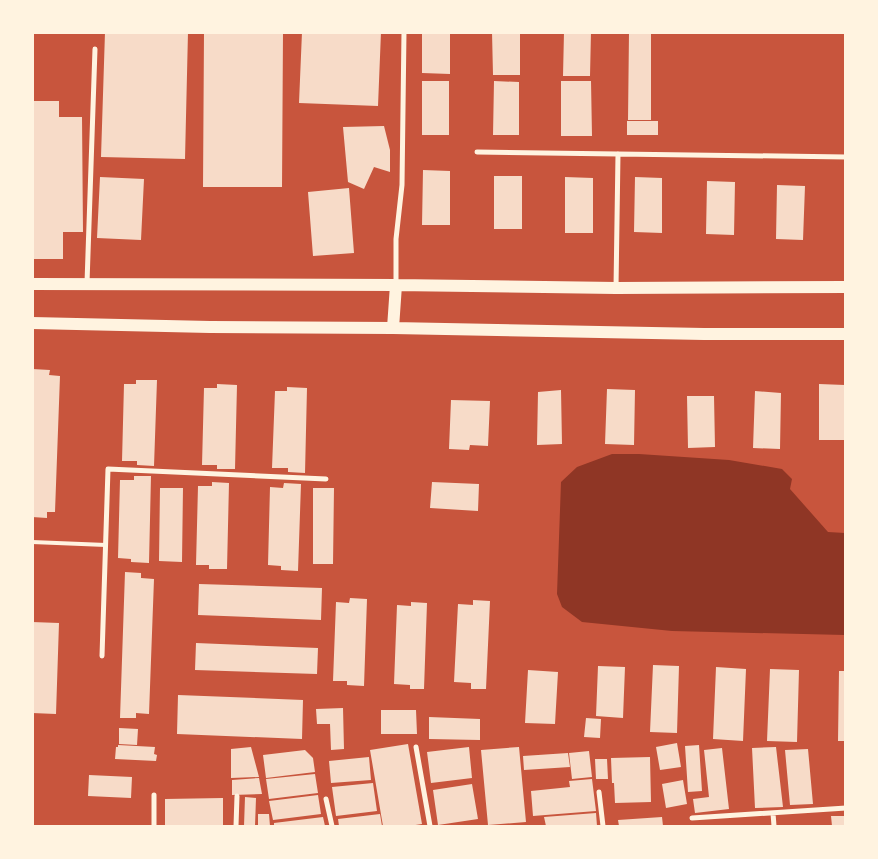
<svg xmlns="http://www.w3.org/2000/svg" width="878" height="859" viewBox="0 0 878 859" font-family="'IBM Plex Sans',sans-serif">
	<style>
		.water { fill: #8f3625 }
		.building { fill: #f7dbc8 }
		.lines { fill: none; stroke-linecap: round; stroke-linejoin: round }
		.service { stroke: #fff3e0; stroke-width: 4 }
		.minor { stroke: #fff3e0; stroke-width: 5 }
		.primary { stroke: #fff3e0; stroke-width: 12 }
	</style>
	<rect width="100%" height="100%" fill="#c8553d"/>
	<path class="water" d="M612,454H639L729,460L782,469L792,479L790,489L828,532L845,533V635L672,631L582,622L562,607L557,594L561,482L577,467Z"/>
	<path class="building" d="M105,32H188L185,159L101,157Z
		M204,32H283L282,187H203Z
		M302,32H381L378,106L299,103Z
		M422,32H450V74L422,73Z
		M492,32H520V75H493Z
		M564,32H591L590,76H563Z
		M629,32H651V120H628Z
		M422,81H449V135H422Z
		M494,81L519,82V135H493Z
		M561,81H591L592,136H561Z
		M32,101H59V117H82L83,232H63V259H32Z
		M627,121H658V135H627Z
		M384,126L390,150V172L374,167L364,189L348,182L343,127Z
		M423,170L450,171V225H422Z
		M494,176H522V229H494Z
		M100,177L144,179L141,240L97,238Z
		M565,177L593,178V233H565Z
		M635,177L662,178V233L634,232Z
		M707,181L735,182L734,235L706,234Z
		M777,185L805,186L803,240L776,239Z
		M349,188L354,253L313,256L308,192Z
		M32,369L50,370L49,375L60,376L55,512H47V518L32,517Z
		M136,380H157L154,466L137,465V461H122L124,384H136Z
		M217,384L237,385L235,469H217V465H202L204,388H217Z
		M819,384L845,385V440H819Z
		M287,387L307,388L305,473L288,472V468H272L275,391H287Z
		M607,389L635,390L634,445L605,444Z
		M561,390L562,444L537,445L538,392Z
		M755,391L781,393L780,449L753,448Z
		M687,396H714L715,447L688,448Z
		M451,400L490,401L488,446L470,445L469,450L449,449Z
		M134,476H151L149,563L131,562V559L118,558L120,480H134Z
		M212,482L229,483L227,569H209V565H196L198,486H212Z
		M432,482L479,484L478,511L430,508Z
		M284,483L301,484L298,571L281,570V566L268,565L270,487L283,488Z
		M160,488H183L182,562L159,561Z
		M313,488H334L333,564H313Z
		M125,572L141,573V578L154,579L149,714L136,713V718H120Z
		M199,584L322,588L321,620L198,615Z
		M350,598L367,599L364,686L347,685V681H333L336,602L349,603Z
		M473,600L490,601L486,689H471V683L454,682L458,604L473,605Z
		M411,602L427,603L424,689H410V685L394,684L397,605L411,606Z
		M32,622L59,623L56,714L32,713Z
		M196,643L318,648L317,674L195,670Z
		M653,665L679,666L677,733L650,732Z
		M598,666L625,667L623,718L596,716Z
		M716,667L746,669L743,741L713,739Z
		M770,669L799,670L797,742L767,741Z
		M528,670L558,672L555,724L525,723Z
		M839,671H846V741H838Z
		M178,695L303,700L302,739L177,734Z
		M343,708L344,749L331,750L330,724H317L316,709Z
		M381,710H416L417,734H381Z
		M429,717L480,719V740L429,739Z
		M586,718L601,719L600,738L584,737Z
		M119,728L138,729L137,745L119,744Z
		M677,743L681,767L660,770L656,747Z
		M408,744L422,824L409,826H383L370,750Z
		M118,745L155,747L154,754L157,755L156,761L115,759L116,747H118Z
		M699,745L702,791L688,792L685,746Z
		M251,747L259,777L231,778V749Z
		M469,747L472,778L431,783L427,752Z
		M519,747L526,822L488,825L481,750Z
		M776,747L783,807L755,808L752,748Z
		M722,748L729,809L695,813L693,799L709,797L704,750Z
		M808,749L813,804L790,805L785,750Z
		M305,750L313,758L315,772L266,778L263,755Z
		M589,751L592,777L572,779L569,753Z
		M568,753L570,767L524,770L523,756Z
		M369,757L371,780L331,783L329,761Z
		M650,757L651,802L615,803L614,783H612L611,758Z
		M595,759H607L608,779H596Z
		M315,774L318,793L269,799L266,779Z
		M89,775L132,777L131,798L88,796Z
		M259,778L262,794L232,795V780Z
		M592,779L596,811L533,816L531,791L570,787L569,781Z
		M683,780L687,804L666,808L662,784Z
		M373,783L377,811L336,816L332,787Z
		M472,784L478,819L438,825L433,790Z
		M318,795L321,814L273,820L269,801Z
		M245,797L256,798L255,826H244Z
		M223,798V826H165V799Z
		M596,813L597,826H546L544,817Z
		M258,814H269L270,826H258Z
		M380,814L382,826H339L338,819Z
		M831,816H846V826H832Z
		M323,817L325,826H274V823Z
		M662,817L663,826H619L618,820Z"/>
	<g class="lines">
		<path class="service" d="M32,542L106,545"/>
		<path class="minor" d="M477,152L846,157
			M87,283L95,49
			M396,284V239L402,185L404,32
			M616,288L618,154
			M102,656L108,469L326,479
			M416,747L430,826
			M599,792L603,826
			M326,799L332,826
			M773,813L774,826
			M692,818L846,808
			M154,826V795
			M236,826L237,796"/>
		<path class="primary" d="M32,284L396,285L616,288L846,287
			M32,323L210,327L393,328L704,334H846
			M393,328L396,285"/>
	</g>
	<rect width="878" height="859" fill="none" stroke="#fff3e0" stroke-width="68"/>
</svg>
